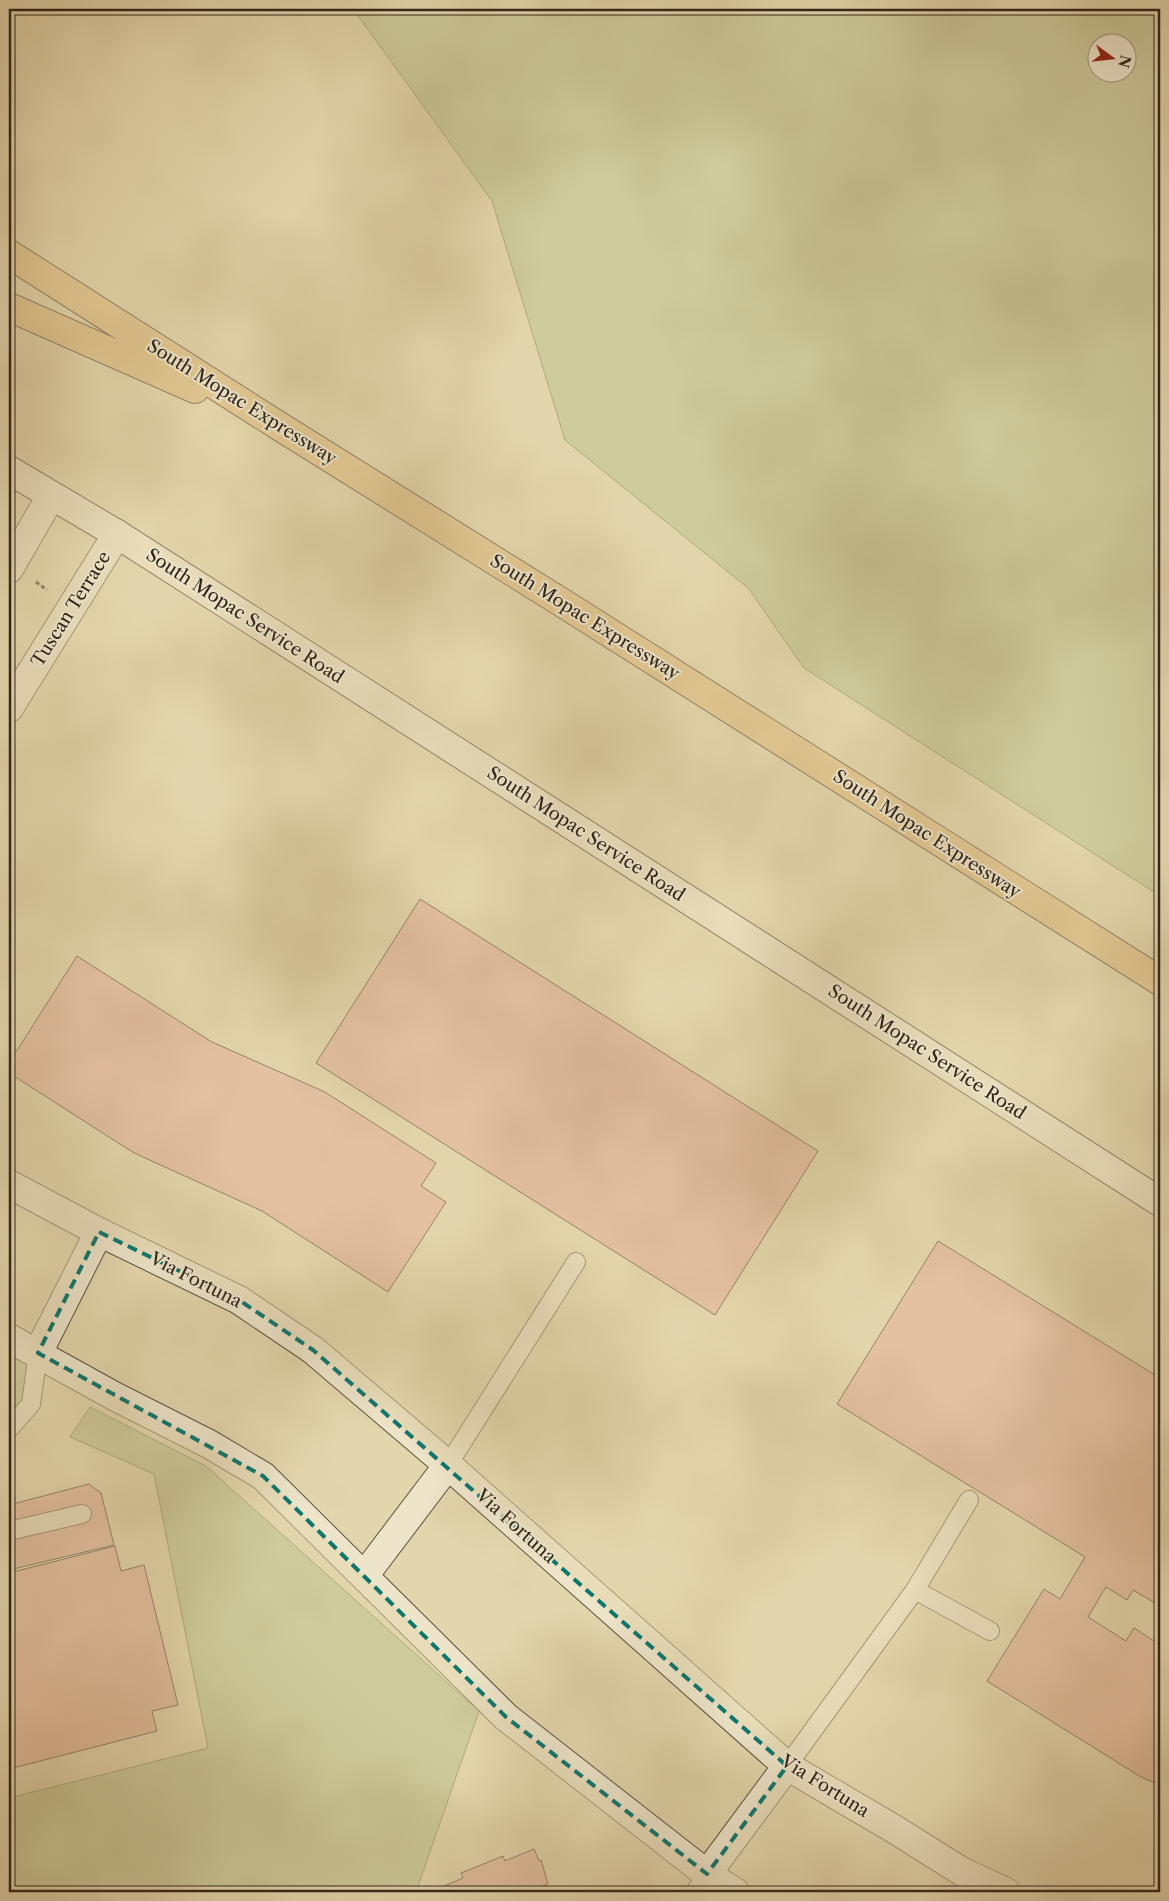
<svg xmlns="http://www.w3.org/2000/svg" width="1169" height="1901" viewBox="0 0 1169 1901" font-family="'Libre Caslon Text',serif">
	<style>
		.green { fill: #b4be89; stroke: #727252; fill-rule: evenodd }
		.building { fill: #e4a895; stroke: #30251b }
		.lines { fill: none; stroke-linecap: round; stroke-linejoin: round }
		.service-casing { stroke: #5d513f; stroke-width: 20 }
		.minor-casing { stroke: #5d513f; stroke-width: 30 }
		.secondary-casing { stroke: #30251b; stroke-width: 30 }
		.motorway-casing { stroke: #30251b; stroke-width: 30 }
		.path { stroke: #30251b; stroke-width: 3; stroke-dasharray: 4 2.5; stroke-linecap: butt }
		.service { stroke: #ede4c9; stroke-width: 18 }
		.minor { stroke: #ede4c9; stroke-width: 28 }
		.secondary { stroke: #ede4c9; stroke-width: 28 }
		.motorway { stroke: #e2bb76; stroke-width: 28 }
		.marked { fill: none; stroke: #0f766e; stroke-width: 4; stroke-dasharray: 10 6; stroke-linejoin: round }
		.labels { text-anchor: middle; dominant-baseline: central; stroke-width: 4; stroke-linejoin: round; paint-order: stroke }
		.street-label { font-size: 18px; fill: #30251b; stroke: #ede4c9 }
	</style>
	<rect width="100%" height="100%" fill="#e3d6ac"/>
	<filter id="stains"><feTurbulence type="fractalNoise" baseFrequency=".004" numOctaves="4"/><feColorMatrix values="0 0 0 0 .2 0 0 0 0 .09 0 0 0 0 .02 0 0 0 .5 -.17"/></filter>
	<radialGradient id="worn" r=".72"><stop offset=".6" stop-color="#630" stop-opacity="0"/><stop offset="1" stop-color="#630" stop-opacity=".3"/></radialGradient>
	<path class="green" d="M353,9H1160V896L804,668L748,588L565,440L492,201ZM1096,42H1126V72H1096Z
		M9,1338L38,1353L35,1381L9,1429Z
		M90,1407L206,1466L479,1711L416,1892H9V1798L208,1748L154,1474L70,1437Z"/>
	<path class="building" d="M420,899L818,1151L715,1315L316,1063Z
		M77,956L212,1042L325,1092L436,1163L421,1186L446,1202L388,1292L262,1211L134,1153L9,1073V1063Z
		M938,1241L1160,1378V1606L1133,1590L1127,1600L1106,1587L1088,1617L1126,1641L1134,1628L1160,1645V1785L1141,1777L987,1681L1044,1589L1060,1599L1085,1557L837,1404Z
		M89,1484L101,1493L114,1545L9,1570V1505Z
		M115,1546L121,1571L144,1565L178,1705L152,1711L157,1731L9,1769V1573Z
		M534,1849L539,1861L541,1860L548,1884L528,1892H430L463,1878L461,1873L503,1856L505,1861Z"/>
	<g class="lines">
		<g class="service-casing">
			<path id="service" d="M9,1429L31,1404L38,1353
				M448,1465L576,1262
				M9,1531L82,1514
				M915,1590L969,1500
				M787,1766L915,1590L990,1631
				M695,1892L707,1874"/>
		</g>
		<g class="minor-casing">
			<path id="minor" d="M9,569L51,496
				M9,708L117,534
				M9,1184L99,1232L239,1300L313,1350L448,1465L787,1766L894,1829L961,1871L1006,1892
				M9,1338L114,1396L209,1444L263,1476L506,1717L707,1874L735,1892
				M38,1353L99,1232
				M364,1576L448,1465
				M707,1874L787,1766"/>
		</g>
		<g class="secondary-casing">
			<path id="secondary" d="M9,470L117,534L1160,1202"/>
		</g>
		<g class="motorway-casing">
			<path id="motorway" d="M9,254L279,426L561,602L1160,981
				M9,307L195,389"/>
		</g>
		<path class="path" d="M36,582L47,590"/>
		<use href="#service" class="service"/>
		<use href="#minor" class="minor"/>
		<use href="#secondary" class="secondary"/>
		<use href="#motorway" class="motorway"/>
	</g>
	<path d="M0 0H1169V1901H0ZM99,1232L239,1300L313,1350L787,1766L707,1874L506,1717L263,1476L38,1353Z" fill="#e3d6ac" fill-opacity=".55" fill-rule="evenodd"/>
	<path class="marked" d="M99,1232L239,1300L313,1350L787,1766L707,1874L506,1717L263,1476L38,1353Z"/>
	<g class="labels">
		<g class="street-label">
			<text transform="translate(242 402) rotate(32)">South Mopac Expressway</text>
			<text transform="translate(71 609) rotate(-58)">Tuscan Terrace</text>
			<text transform="translate(245 616) rotate(33)">South Mopac Service Road</text>
			<text transform="translate(585 617) rotate(32)">South Mopac Expressway</text>
			<text transform="translate(586 834) rotate(33)">South Mopac Service Road</text>
			<text transform="translate(927 834) rotate(33)">South Mopac Expressway</text>
			<text transform="translate(927 1052) rotate(33)">South Mopac Service Road</text>
			<text transform="translate(196 1280) rotate(27)">Via Fortuna</text>
			<text transform="translate(516 1526) rotate(42)">Via Fortuna</text>
			<text transform="translate(825 1786) rotate(32)">Via Fortuna</text>
		</g>
	</g>
	<rect width="1169" height="1901" fill="none" stroke="#e3d6ac" stroke-width="30"/>
	<rect x="10" y="10" width="1149" height="1881" fill="none" stroke="#30251b" stroke-width="2.5"/>
	<rect x="15" y="15" width="1139" height="1871" fill="none" stroke="#30251b"/>
	<g transform="translate(1112 58) rotate(105)"><circle r="24" fill="#ede4c9" stroke="#a19883"/>
	<path d="M0-4L9 19L0 12L-9 19Z" fill="#8f2418"/>
	<text y="-8" font-size="14" font-weight="bold" text-anchor="middle" fill="#30251b">N</text>
	</g>
	<rect width="100%" height="100%" filter="url(#stains)"/>
	<rect width="100%" height="100%" fill="url(#worn)"/>
</svg>
